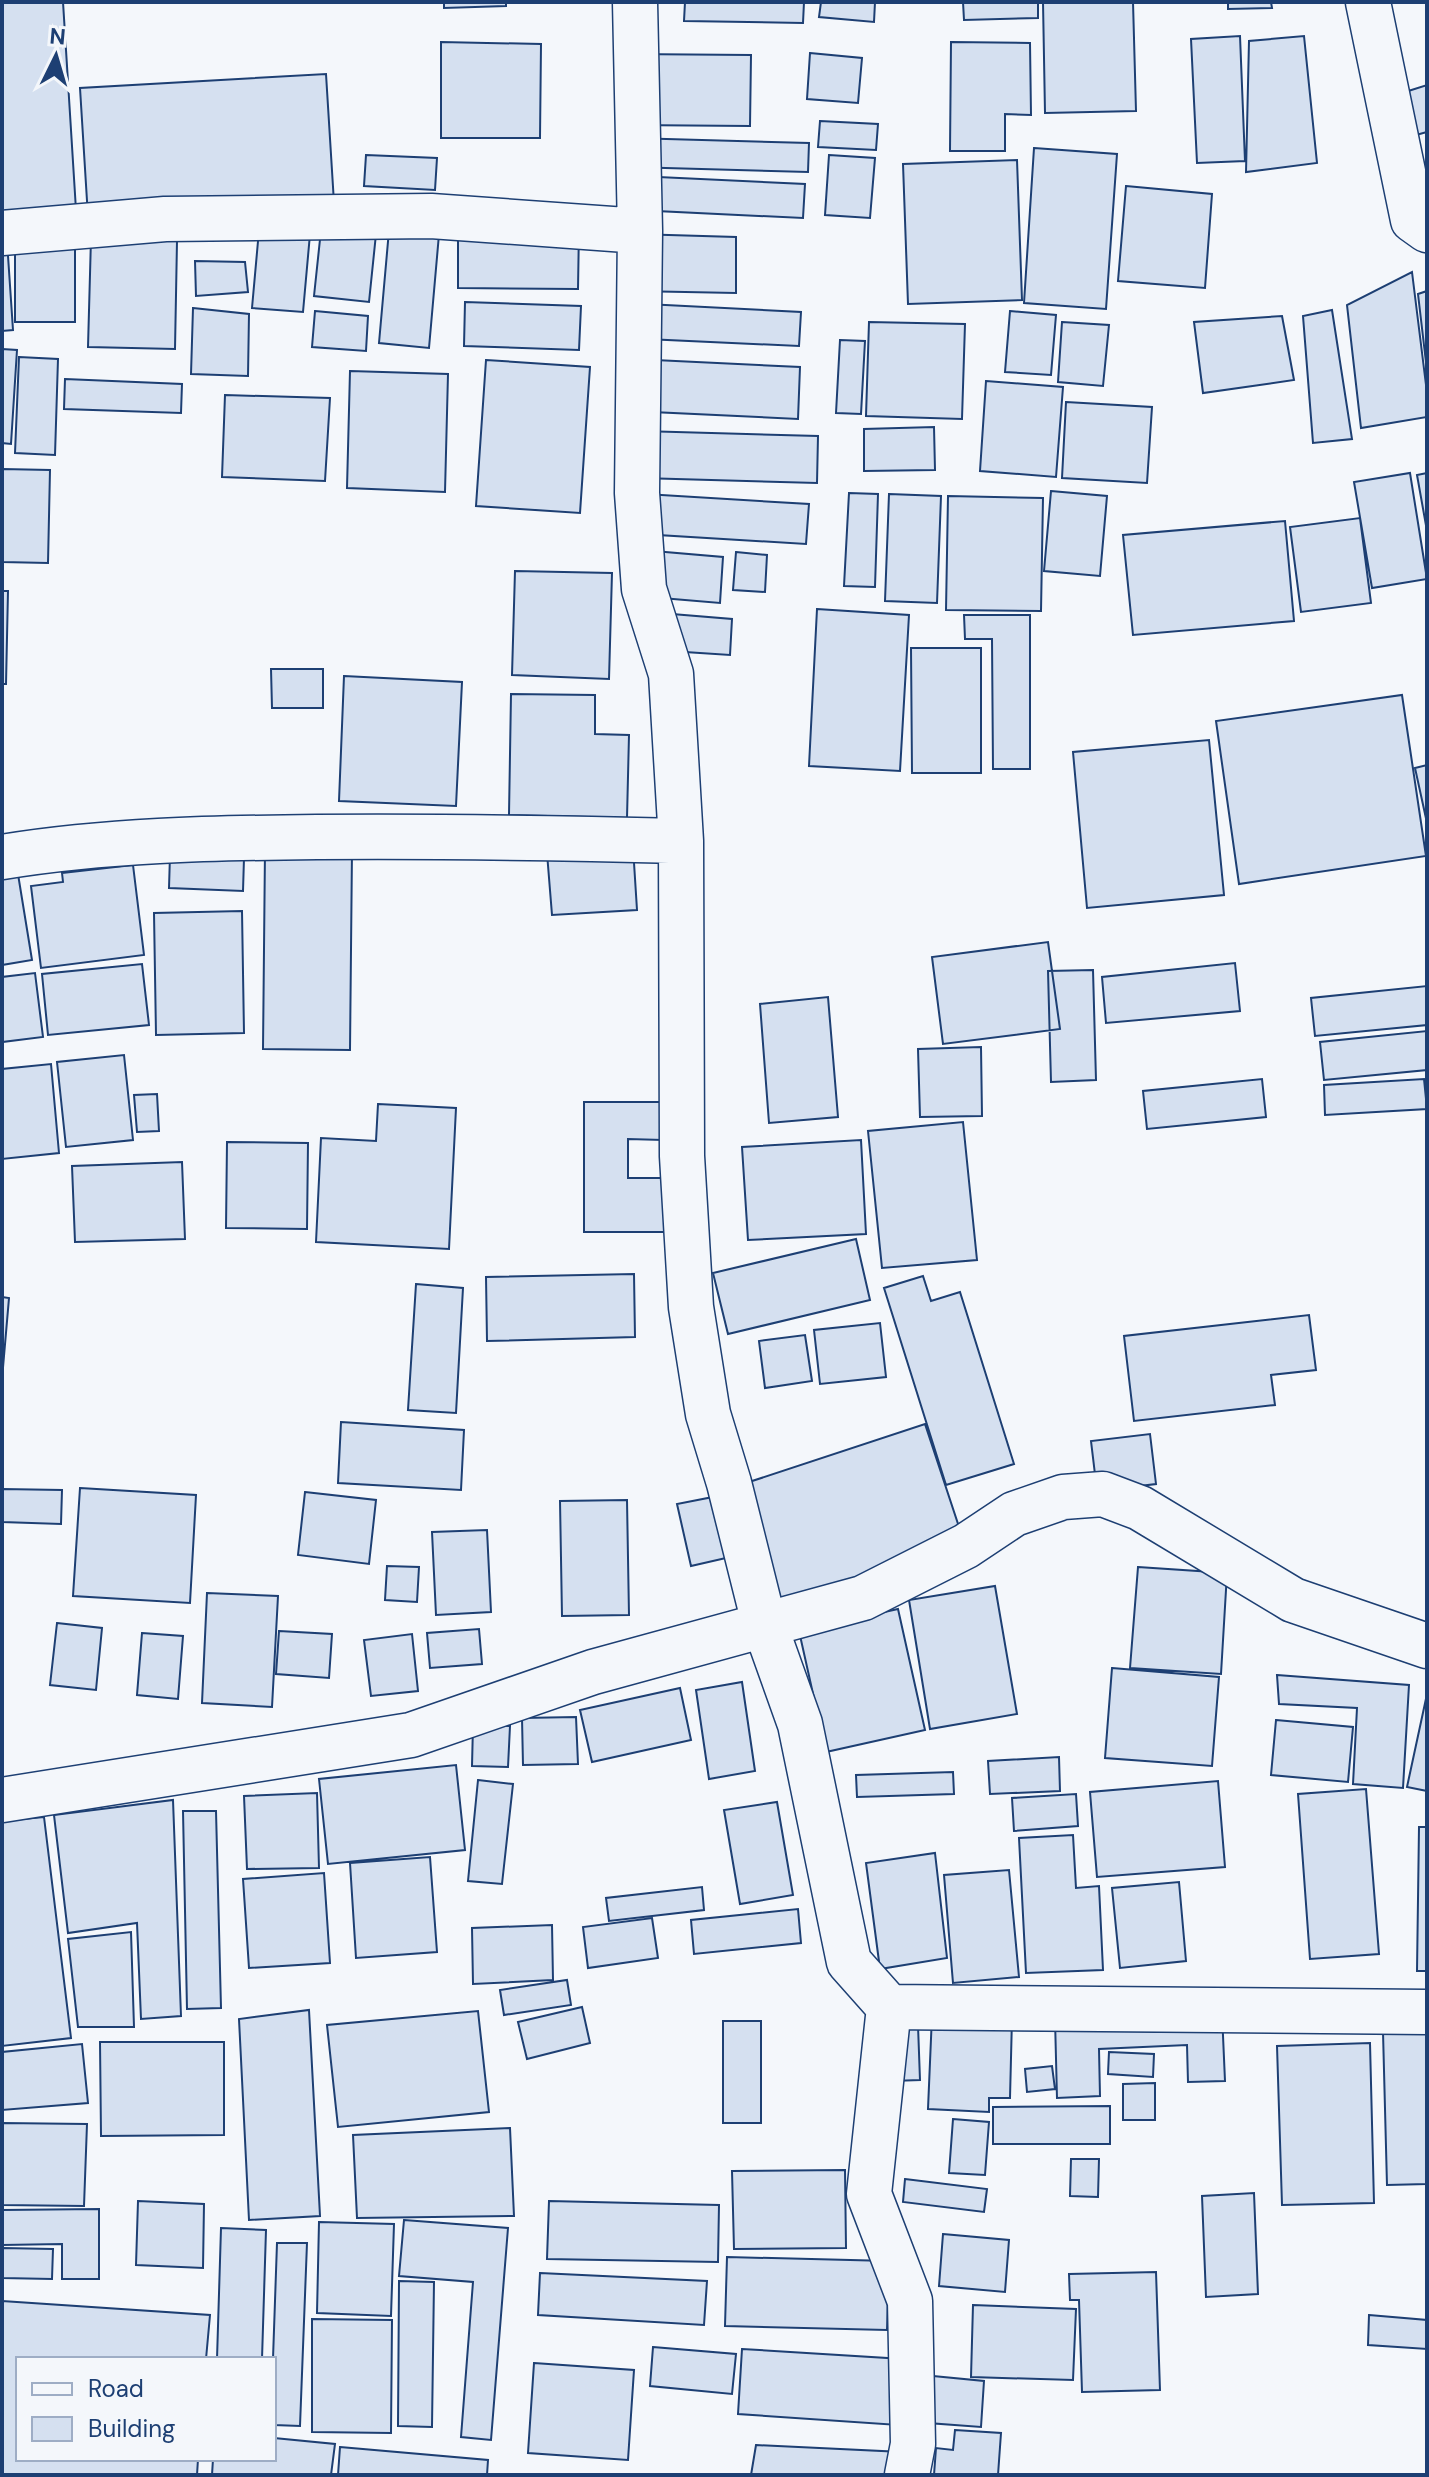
<svg xmlns="http://www.w3.org/2000/svg" width="1429" height="2477" viewBox="0 0 1429 2477" font-family="'DM Sans',sans-serif">
	<style>
		.building { fill: #d5e0f0; stroke: #1d3f73; stroke-width: 2 }
		.lines { fill: none; stroke-linecap: round; stroke-linejoin: round }
		.street-casing { stroke: #1d3f73; stroke-width: 47 }
		.street { stroke: #f4f7fb; stroke-width: 44 }
	</style>
	<rect width="100%" height="100%" fill="#f4f7fb"/>
	<path class="building" d="M2,2H63L76,210L2,214Z
		M444,2H506V6L444,8Z
		M685,2H804L803,23L684,21Z
		M821,2H875L874,22L819,17Z
		M963,2H1038V18L964,20Z
		M1043,2H1133L1136,111L1045,113Z
		M1228,2H1271L1272,8L1228,9Z
		M1240,36L1245,161L1197,163L1191,39Z
		M1304,36L1317,163L1246,172L1249,41Z
		M441,42L541,44L540,138H441Z
		M951,42L1030,43L1031,115L1005,114V151H950Z
		M810,53L862,58L858,103L807,99Z
		M629,54L751,55L750,126L629,125Z
		M326,74L334,203L88,217L80,88Z
		M1427,85V132L1416,135L1402,93Z
		M820,121L878,124L876,150L818,147Z
		M631,138L809,143L808,172L630,167Z
		M1034,148L1117,154L1106,309L1024,303Z
		M366,155L437,158L435,190L364,186Z
		M829,155L875,158L870,218L825,215Z
		M1017,160L1022,300L908,304L903,164Z
		M637,176L805,184L803,218L636,210Z
		M1126,186L1212,194L1205,288L1118,281Z
		M260,219L311,223L303,312L252,308Z
		M390,219L440,223L429,348L379,343Z
		M458,228H579L578,289L458,288Z
		M321,230L376,234L369,302L314,296Z
		M635,234L736,237V293L634,291Z
		M91,238L177,241L175,349L88,347Z
		M2,241H7L13,330L2,331Z
		M15,244H75V322H15Z
		M195,261L245,262L248,292L196,296Z
		M1412,272L1427,393V417L1361,428L1347,305Z
		M1427,291V371L1418,294Z
		M465,302L581,306L579,350L464,346Z
		M626,303L801,312L799,346L625,338Z
		M193,308L249,314L248,376L191,374Z
		M1332,310L1352,439L1313,443L1303,316Z
		M315,311L368,316L366,351L312,347Z
		M1010,311L1056,315L1051,375L1005,372Z
		M1282,316L1294,380L1203,393L1194,322Z
		M869,322L965,324L962,419L866,416Z
		M1062,322L1109,325L1103,386L1058,382Z
		M840,340L865,341L861,414L836,413Z
		M2,349L17,350L11,444L2,443Z
		M19,357L58,359L55,455L15,453Z
		M634,359L800,367L798,419L631,411Z
		M486,360L590,367L580,513L476,506Z
		M350,371L448,374L445,492L347,488Z
		M65,379L182,384L181,413L64,409Z
		M986,381L1063,387L1056,477L980,471Z
		M225,395L330,398L325,481L222,477Z
		M1066,402L1152,407L1147,483L1062,478Z
		M934,427L935,470L864,471V429Z
		M641,431L818,436L817,483L641,478Z
		M2,469L50,470L48,563L2,562Z
		M1410,473L1427,579L1372,588L1354,482Z
		M1427,473V531L1417,475Z
		M1051,491L1107,496L1100,576L1044,571Z
		M849,493L878,494L875,587L844,586Z
		M645,494L809,504L806,544L642,534Z
		M889,494L941,496L937,603L885,601Z
		M948,496L1043,498L1041,611L946,610Z
		M1360,518L1371,603L1301,612L1290,527Z
		M1285,521L1294,621L1133,635L1123,535Z
		M642,550L723,557L720,603L638,596Z
		M736,552L767,555L765,592L733,590Z
		M515,571L612,573L609,679L512,675Z
		M2,591H8L6,684H2Z
		M817,609L909,615L900,771L809,766Z
		M672,614L732,619L730,655L670,651Z
		M964,615H1030V769H993L992,639H965Z
		M911,648H981V773H912Z
		M271,669H323V708H272Z
		M344,676L462,682L456,806L339,801Z
		M511,694L595,695V734L629,735L627,818L509,815Z
		M1402,695L1426,856L1239,884L1216,721Z
		M1209,740L1224,895L1087,908L1073,752Z
		M1427,765V823L1415,768Z
		M633,847L637,910L552,915L547,853Z
		M265,849L352,850L350,1050L263,1049Z
		M170,855L244,858L243,891L169,888Z
		M133,865L144,955L41,968L31,886L63,882L62,873Z
		M17,868L32,960L2,965V870Z
		M242,911L244,1033L156,1035L154,913Z
		M1048,942L1060,1029L943,1044L932,957Z
		M1235,963L1240,1011L1106,1023L1102,977Z
		M142,964L149,1025L48,1035L42,974Z
		M1093,970L1096,1080L1051,1082L1048,971Z
		M35,973L43,1037L2,1042V977Z
		M1427,986V1025L1315,1036L1311,998Z
		M828,997L838,1117L769,1123L760,1004Z
		M1427,1031V1070L1324,1080L1320,1042Z
		M981,1047L982,1116L920,1117L918,1049Z
		M124,1055L133,1140L66,1147L57,1062Z
		M51,1064L59,1153L2,1159V1069Z
		M1262,1079L1266,1117L1147,1129L1143,1091Z
		M1424,1079L1427,1109L1325,1115L1324,1085Z
		M157,1094L159,1131L137,1132L134,1095Z
		M584,1102H663V1140L628,1139V1178H667V1232H584Z
		M378,1104L456,1108L449,1249L316,1242L321,1138L376,1141Z
		M963,1122L977,1260L882,1268L868,1131Z
		M861,1140L866,1234L748,1240L742,1147Z
		M227,1142L308,1143L307,1229L226,1228Z
		M182,1162L185,1239L75,1242L72,1166Z
		M856,1239L870,1300L728,1334L713,1273Z
		M634,1274L635,1337L487,1341L486,1277Z
		M923,1276L931,1301L960,1292L1014,1464L946,1485L884,1288Z
		M416,1284L463,1288L456,1413L408,1410Z
		M2,1297L9,1298L2,1379Z
		M1309,1315L1316,1370L1271,1375L1275,1405L1134,1421L1124,1336Z
		M880,1323L886,1377L820,1384L814,1330Z
		M805,1335L812,1381L765,1388L759,1341Z
		M341,1422L464,1430L461,1490L338,1483Z
		M925,1424L964,1542L782,1602L743,1484Z
		M1150,1434L1156,1484L1097,1491L1091,1441Z
		M80,1488L196,1495L190,1603L73,1596Z
		M2,1489L62,1490L61,1524L2,1522Z
		M305,1492L376,1500L369,1564L298,1555Z
		M713,1497L726,1558L691,1566L677,1504Z
		M627,1500L629,1615L562,1616L560,1501Z
		M487,1530L491,1612L436,1615L432,1532Z
		M387,1566L419,1567L417,1602L385,1600Z
		M1138,1567L1227,1573L1221,1674L1130,1668Z
		M995,1586L1017,1714L930,1729L909,1600Z
		M207,1593L278,1596L272,1707L202,1703Z
		M898,1609L925,1730L826,1752L799,1631Z
		M57,1623L102,1628L96,1690L50,1685Z
		M479,1629L482,1664L430,1668L427,1633Z
		M279,1631L332,1634L329,1678L276,1674Z
		M142,1633L183,1636L178,1699L137,1695Z
		M412,1634L418,1691L371,1696L364,1640Z
		M1112,1668L1219,1677L1212,1766L1105,1758Z
		M1277,1675L1409,1685L1403,1788L1353,1784L1357,1708L1279,1704Z
		M742,1682L755,1771L709,1779L696,1690Z
		M680,1688L691,1740L592,1762L580,1710Z
		M1427,1694V1791L1407,1787Z
		M576,1717L578,1764L523,1765L522,1718Z
		M1276,1720L1353,1727L1348,1782L1271,1775Z
		M473,1725L510,1726L508,1767L472,1766Z
		M1059,1757L1060,1791L990,1794L988,1761Z
		M456,1765L465,1850L328,1864L319,1779Z
		M953,1772L954,1794L857,1797L856,1775Z
		M478,1780L513,1784L502,1884L468,1881Z
		M1218,1781L1225,1867L1097,1877L1090,1792Z
		M1366,1789L1379,1954L1310,1959L1298,1794Z
		M317,1793L319,1868L247,1869L244,1796Z
		M1076,1794L1078,1826L1014,1831L1012,1798Z
		M173,1800L181,2016L141,2019L137,1923L68,1933L54,1815Z
		M777,1802L793,1895L740,1904L724,1810Z
		M183,1811H216L221,2008L187,2009Z
		M44,1817L71,2038L2,2046V1821Z
		M1419,1827H1427V1971H1417Z
		M1073,1835L1076,1888L1099,1886L1103,1970L1026,1973L1019,1838Z
		M935,1853L947,1958L880,1969L866,1863Z
		M430,1857L437,1952L356,1958L350,1863Z
		M1009,1870L1019,1977L953,1983L944,1875Z
		M324,1873L330,1963L249,1968L243,1879Z
		M1179,1882L1186,1961L1120,1968L1112,1888Z
		M702,1887L704,1910L609,1921L606,1898Z
		M798,1909L801,1943L694,1954L691,1920Z
		M652,1918L658,1958L588,1968L583,1927Z
		M552,1925L553,1980L473,1984L472,1928Z
		M131,1932L134,2027H78L68,1939Z
		M567,1980L571,2005L504,2015L500,1990Z
		M917,1998L920,2080L892,2081Z
		M582,2007L590,2043L527,2059L518,2022Z
		M309,2010L320,2216L249,2220L239,2019Z
		M478,2011L489,2112L338,2127L327,2025Z
		M1222,2013L1225,2081L1188,2082L1187,2045L1099,2049L1100,2096L1057,2098L1055,2019Z
		M932,2015L1012,2018L1010,2098H989V2112L928,2109Z
		M723,2021H761V2123H723Z
		M1427,2031V2184L1387,2185L1383,2032Z
		M100,2042H224V2135L101,2136Z
		M1370,2043L1374,2203L1282,2205L1277,2046Z
		M82,2044L88,2103L2,2110V2052Z
		M1109,2052L1154,2054L1153,2077L1108,2074Z
		M1052,2066L1055,2089L1027,2092L1025,2069Z
		M1155,2083V2120H1123V2084Z
		M1110,2106V2144H993V2107Z
		M953,2119L989,2122L985,2175L949,2173Z
		M2,2123L87,2124L84,2206L2,2205Z
		M510,2128L514,2216L357,2218L353,2135Z
		M1071,2159H1099L1098,2197L1070,2196Z
		M845,2170L846,2248L734,2249L732,2171Z
		M905,2179L987,2189L984,2212L903,2202Z
		M1254,2193L1258,2294L1206,2297L1202,2196Z
		M138,2201L204,2204L203,2268L136,2265Z
		M549,2201L719,2205L718,2262L547,2259Z
		M99,2209V2279H62V2244L2,2245V2210Z
		M404,2220L508,2228L491,2440L461,2437L473,2282L399,2276Z
		M319,2222L394,2224L391,2316L317,2313Z
		M221,2228L266,2230L262,2359H217Z
		M943,2234L1009,2240L1005,2292L939,2286Z
		M277,2243H307L300,2426L274,2425L273,2359Z
		M2,2248L53,2249L52,2279L2,2278Z
		M727,2257L889,2261L887,2330L725,2326Z
		M1156,2272L1160,2390L1082,2392L1079,2300H1070L1069,2274Z
		M540,2273L707,2281L704,2325L538,2315Z
		M399,2281L434,2282L432,2427L398,2426Z
		M2,2301L210,2315L206,2359H18V2459H198L197,2475H2Z
		M973,2305L1076,2309L1073,2380L971,2377Z
		M1369,2315L1427,2320V2349L1368,2345Z
		M312,2319L392,2320L391,2433L312,2432Z
		M653,2347L736,2354L732,2394L650,2386Z
		M742,2349L903,2359L898,2425L738,2414Z
		M534,2363L634,2370L628,2460L528,2453Z
		M933,2376L984,2381L981,2427L928,2423Z
		M955,2430L1001,2433L998,2475H934L936,2448L953,2450Z
		M274,2438L335,2444L331,2475H212L213,2459H274Z
		M756,2445L902,2452L898,2475H751Z
		M340,2447L488,2460L487,2475H338Z"/>
	<g class="lines">
		<g class="street-casing">
			<path id="street" d="M635,2L640,231L637,493L644,589L671,674L681,841L682,1156L691,1307L708,1414L729,1483L764,1623L800,1724L849,1962L889,2007L1427,2012
				M1368,2L1413,220L1427,230
				M2,233L165,219L431,216L640,231
				M2,857C106,840 211,838 317,837C438,836 560,838 681,841
				M2,1800L411,1735L593,1672L863,1598L966,1546L1014,1514L1063,1497L1103,1494L1140,1508L1293,1600L1427,1646
				M889,2007L869,2194L910,2301L913,2444L907,2475"/>
		</g>
		<use href="#street" class="street"/>
	</g>
	<rect width="1429" height="2477" fill="none" stroke="#1d3f73" stroke-width="8"/>
	<rect x="16" y="2357" width="260" height="104" fill="#f4f7fb" stroke="#9eadc5" stroke-width="2"/>
	<rect x="32" y="2383" width="40" height="12" fill="#f4f7fb" stroke="#9eadc5" stroke-width="2"/>
	<text x="88" y="2397" font-size="24" fill="#1d3f73">Road</text>
	<rect x="32" y="2417" width="40" height="24" fill="#d5e0f0" stroke="#9eadc5" stroke-width="2"/>
	<text x="88" y="2437" font-size="24" fill="#1d3f73">Building</text>
	<g transform="translate(56 56) rotate(5)" stroke="#f4f7fb" stroke-width="6" paint-order="stroke">
	<path d="M0-6L14 30L0 20L-14 30Z" fill="#1d3f73"/>
	<text y="-12" font-size="22" font-weight="bold" text-anchor="middle" fill="#1d3f73">N</text>
	</g>
</svg>
